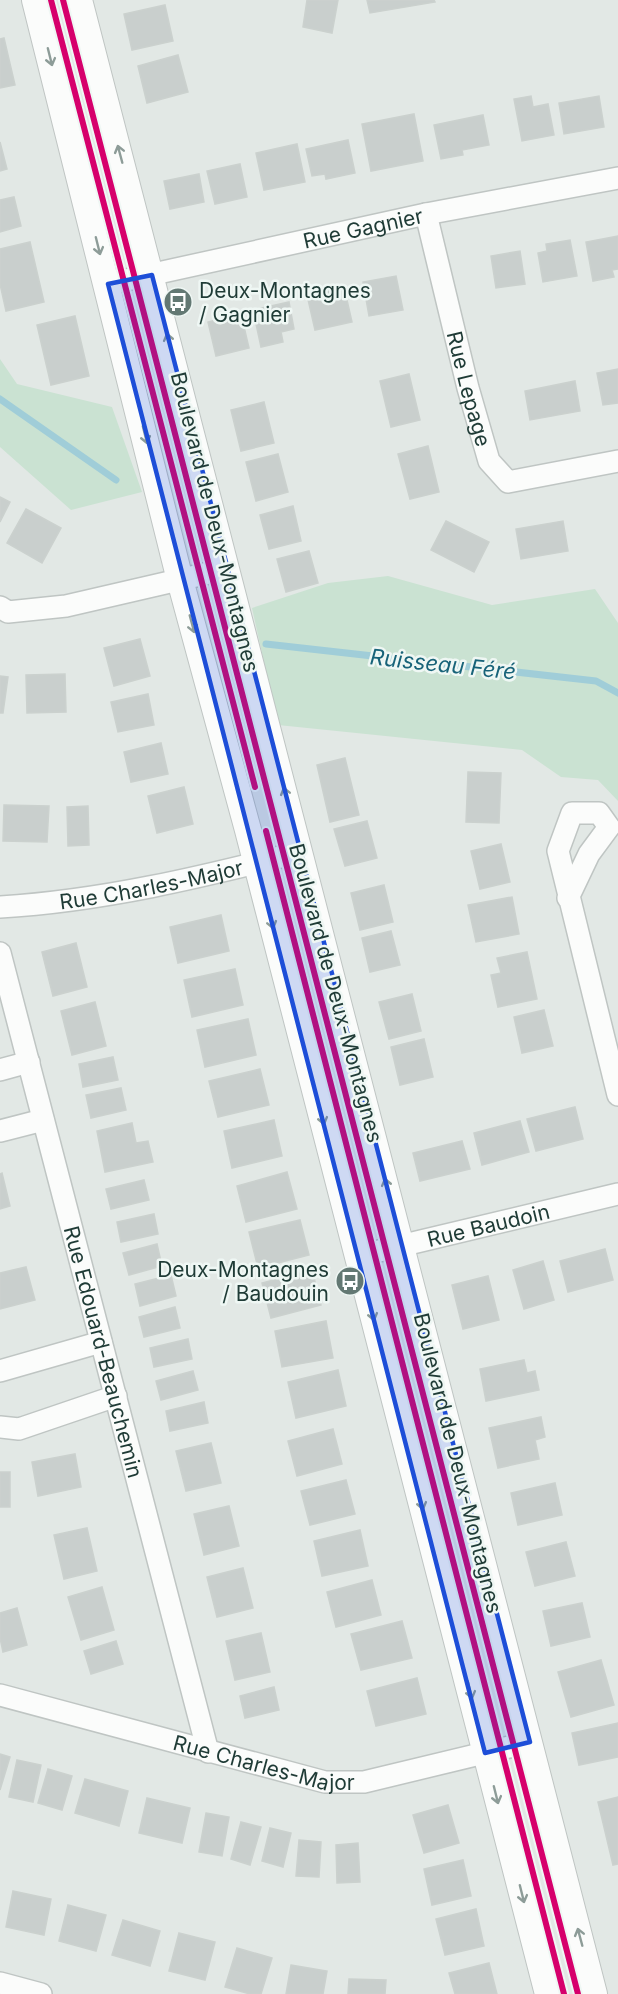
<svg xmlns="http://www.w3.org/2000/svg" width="618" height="1994" viewBox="0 0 618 1994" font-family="Inter,sans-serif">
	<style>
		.green { fill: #cae2d2 }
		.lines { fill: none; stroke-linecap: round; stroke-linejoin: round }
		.stream { stroke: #a0cdd8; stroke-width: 7 }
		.building { fill: #c9cfcd; stroke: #cbd1ce; stroke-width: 1.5 }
		.minor-casing { stroke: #bfc5c3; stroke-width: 24 }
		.tertiary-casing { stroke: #bfc5c3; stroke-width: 28 }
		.minor { stroke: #fbfcfb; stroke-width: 21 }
		.tertiary { stroke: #fbfcfb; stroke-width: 26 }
		.cycleway-casing { stroke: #eff7f4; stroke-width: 10 }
		.cycleway { stroke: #d6006c; stroke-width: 6 }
		.oneway { stroke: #8d9c98 }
		.marked { fill: #1d4ed8; fill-opacity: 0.2; stroke: #1d4ed8; stroke-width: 4.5; stroke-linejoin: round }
		.labels { text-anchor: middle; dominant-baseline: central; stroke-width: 5; stroke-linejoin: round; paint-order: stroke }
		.street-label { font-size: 21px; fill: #1f3b36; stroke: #eff7f4 }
		.poi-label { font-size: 21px; fill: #1f3b36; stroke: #eff7f4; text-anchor: start }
		.water-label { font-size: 22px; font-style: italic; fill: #186379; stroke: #eff7f4 }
	</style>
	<rect width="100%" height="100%" fill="#e2e8e5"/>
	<path class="green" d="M0,359L17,384L112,407L142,492L71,510L0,447Z
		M388,576L492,605L595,589L618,623V801L598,780L561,777L522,750L278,725L252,608L328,583Z"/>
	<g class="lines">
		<path class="stream" d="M0,399L116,480
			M266,644L596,681L618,693"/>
	</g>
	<path class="building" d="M307,0H338L332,33L303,27Z
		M367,0H434L435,2L370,13Z
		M165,5L173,41L132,50L124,14Z
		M4,38L15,85L0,88V39Z
		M178,55L188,92L147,103L138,66Z
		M531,96L533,107L548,104L554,135L522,141L514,99Z
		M599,96L604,127L564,134L559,103Z
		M414,114L423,161L371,171L362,124Z
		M483,115L489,145L462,150L463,155L441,159L434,125Z
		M348,140L355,173L326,179L325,174L312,176L306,149Z
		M0,142L7,169L0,171Z
		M297,144L305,182L264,190L256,153Z
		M240,164L247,197L215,204L207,171Z
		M199,174L204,202L170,209L164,181Z
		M14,197L21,226L0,232V200Z
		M618,236V269L612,270L614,277L593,281L586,242Z
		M570,240L577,276L543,282L538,253L547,251L546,244Z
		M30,242L44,302L6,311L0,284V249Z
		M520,251L525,284L496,288L491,256Z
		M396,276L403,310L369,316L363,282Z
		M344,287L352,322L315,330L307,295Z
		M289,302L294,329L281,332L283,342L261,347L253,310Z
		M241,314L249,348L216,356L208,322Z
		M75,316L89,376L51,385L37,325Z
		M618,369V403L603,405L597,373Z
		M409,374L420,420L391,427L380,381Z
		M575,381L580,411L530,420L525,391Z
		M264,402L274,443L241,451L231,410Z
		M428,446L439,492L410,499L398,454Z
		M278,454L288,492L256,501L246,462Z
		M0,497L10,502L0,522Z
		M293,506L301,541L269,549L260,515Z
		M26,509L61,528L42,563L7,543Z
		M446,521L489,542L474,572L431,550Z
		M563,521L568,551L521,559L516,529Z
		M309,551L318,583L286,592L277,559Z
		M140,639L150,676L114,686L104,648Z
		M65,674L66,712L27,713L26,675Z
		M0,676L8,677L3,713H0Z
		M148,694L154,725L118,732L111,702Z
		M161,743L168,774L131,782L124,752Z
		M345,758L359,815L330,822L317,765Z
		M468,772L501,773L499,823L466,822Z
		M184,787L193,824L157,833L148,796Z
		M4,805L49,806L47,842L3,841Z
		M88,806L89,845L68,846L67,807Z
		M367,821L377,858L345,866L334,829Z
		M501,844L510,882L480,889L471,851Z
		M384,885L393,922L360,930L351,893Z
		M512,897L519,934L476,942L468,905Z
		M221,915L229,951L178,963L170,927Z
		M391,931L400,965L370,972L362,938Z
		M76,943L87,987L53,996L42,952Z
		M527,952L537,999L498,1007L491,975L501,973L497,958Z
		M235,969L243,1005L192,1017L184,980Z
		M412,994L421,1031L389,1039L379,1002Z
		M95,1002L106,1046L72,1055L61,1011Z
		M544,1010L553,1046L522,1053L514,1017Z
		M248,1019L256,1055L205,1067L197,1030Z
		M424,1039L433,1077L400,1085L391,1047Z
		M113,1057L118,1080L83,1087L79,1064Z
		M260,1069L269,1105L218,1117L209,1081Z
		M121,1088L126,1110L91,1118L86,1095Z
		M575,1107L583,1139L536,1151L527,1119Z
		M274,1120L282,1156L232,1168L224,1131Z
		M520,1121L529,1152L482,1165L474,1133Z
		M132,1123L136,1143L148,1141L153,1162L105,1172L97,1131Z
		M462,1141L470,1169L420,1181L413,1153Z
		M287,1172L297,1209L246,1222L237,1186Z
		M2,1173L10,1206L0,1209V1174Z
		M144,1180L149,1200L111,1209L106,1189Z
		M154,1214L158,1234L121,1242L117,1222Z
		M300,1220L309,1255L258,1268L249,1232Z
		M157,1244L162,1266L129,1275L123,1253Z
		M605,1249L613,1280L568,1292L560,1261Z
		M543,1261L554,1300L524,1309L513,1270Z
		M26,1267L35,1300L0,1309V1273Z
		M312,1270L321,1305L271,1318L262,1283Z
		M171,1275L176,1296L140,1306L135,1284Z
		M488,1276L499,1320L463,1329L452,1285Z
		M175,1307L180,1328L144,1337L139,1317Z
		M326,1321L333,1358L282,1367L275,1331Z
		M188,1339L192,1359L154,1367L150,1348Z
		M524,1360L527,1373L535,1371L539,1390L486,1401L480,1369Z
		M338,1370L346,1406L296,1418L288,1382Z
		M193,1371L198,1390L161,1400L156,1381Z
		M204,1402L208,1423L170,1431L166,1411Z
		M541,1417L545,1437L535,1440L539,1459L498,1468L489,1428Z
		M333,1429L342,1464L297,1476L288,1441Z
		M211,1443L221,1483L186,1491L176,1451Z
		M75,1454L81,1487L38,1496L32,1462Z
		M0,1472H10V1507H0Z
		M346,1480L355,1514L310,1525L301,1491Z
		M555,1483L562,1515L518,1525L511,1493Z
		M229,1506L239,1546L204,1555L194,1514Z
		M87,1528L97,1571L64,1579L54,1535Z
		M360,1530L368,1566L322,1576L314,1541Z
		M566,1542L575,1576L535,1586L526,1552Z
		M243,1568L253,1608L217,1617L207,1577Z
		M372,1580L381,1615L336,1627L327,1592Z
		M102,1587L114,1630L81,1640L68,1597Z
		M582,1603L590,1637L551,1646L543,1611Z
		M17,1608L27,1645L3,1652L0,1638V1613Z
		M402,1621L412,1658L361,1670L351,1634Z
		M261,1633L270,1672L235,1680L226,1641Z
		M116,1641L123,1664L91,1674L84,1651Z
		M601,1660L614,1705L571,1717L558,1672Z
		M417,1678L426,1714L376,1726L367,1691Z
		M274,1687L279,1710L245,1718L240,1696Z
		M618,1723V1757L579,1765L572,1733Z
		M0,1754L10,1757L0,1790Z
		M17,1760L41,1765L33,1802L9,1797Z
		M48,1769L72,1776L62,1810L38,1803Z
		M85,1779L128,1791L119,1826L75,1813Z
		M618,1797V1864L613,1865L598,1802Z
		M147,1798L190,1808L182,1843L139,1833Z
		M448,1805L459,1843L424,1853L413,1815Z
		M206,1813L229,1817L222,1856L199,1852Z
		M241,1822L261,1827L250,1865L231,1859Z
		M270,1828L291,1833L283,1867L262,1861Z
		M299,1840L321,1842L319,1877L296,1876Z
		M358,1843L360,1882L337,1883L336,1845Z
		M463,1860L471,1896L432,1905L424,1869Z
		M13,1891L51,1899L44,1935L6,1927Z
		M68,1905L106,1915L96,1951L59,1941Z
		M476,1909L484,1946L445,1955L436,1919Z
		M123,1920L160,1931L150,1966L112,1955Z
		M179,1933L215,1942L205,1980L169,1971Z
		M237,1948L272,1958L261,1994H250L225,1987Z
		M489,1963L497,1994H455L449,1973Z
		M291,1965L327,1971L323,1994H286Z
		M349,1979L386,1980L385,1994H348Z"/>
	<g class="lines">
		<g class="minor-casing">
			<g id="minor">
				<path id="s1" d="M426,214L468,388L489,461L508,482L618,461"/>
				<path id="s2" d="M108,284L426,214L618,178"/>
				<path d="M0,607L8,612L66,606L226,569"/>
				<path d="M568,898L589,854L609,827L599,813H572L558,851L618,1095"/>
				<path id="s3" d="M0,907C102,901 202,877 300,852"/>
				<path id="s4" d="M0,953L208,1752"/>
				<path d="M0,1070L29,1062"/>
				<path d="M0,1131L43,1120"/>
				<path id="s5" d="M358,1256L618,1194"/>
				<path d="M0,1371L101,1342"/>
				<path d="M0,1427L19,1429L116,1396"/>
				<path id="s6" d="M0,1695L325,1782H364L530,1742"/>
				<path d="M0,1983L41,1994"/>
			</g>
		</g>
		<g class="tertiary-casing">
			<path id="tertiary" d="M35,0L180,580L248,830L548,1994
				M79,0L594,1994"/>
		</g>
		<use href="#minor" class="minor"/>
		<use href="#tertiary" class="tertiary"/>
		<g class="cycleway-casing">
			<path id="cycleway" d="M51,0L255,787
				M63,0L578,1994
				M266,831L564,1994"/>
		</g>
		<use href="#cycleway" class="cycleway"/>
	</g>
	<defs><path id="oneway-shaft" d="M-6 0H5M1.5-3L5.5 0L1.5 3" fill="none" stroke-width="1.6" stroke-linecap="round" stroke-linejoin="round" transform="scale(1.5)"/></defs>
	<g class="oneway">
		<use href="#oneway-shaft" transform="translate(50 57) rotate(76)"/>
		<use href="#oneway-shaft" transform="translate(120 154) rotate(-105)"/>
		<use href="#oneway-shaft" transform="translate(98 246) rotate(76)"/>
		<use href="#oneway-shaft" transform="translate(169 342) rotate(-104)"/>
		<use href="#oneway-shaft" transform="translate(145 435) rotate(76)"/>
		<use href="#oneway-shaft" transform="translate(192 624) rotate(75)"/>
		<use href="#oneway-shaft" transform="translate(286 796) rotate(-105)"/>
		<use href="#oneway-shaft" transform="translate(271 920) rotate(75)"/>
		<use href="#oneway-shaft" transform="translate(322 1116) rotate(76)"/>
		<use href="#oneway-shaft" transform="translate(387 1187) rotate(-104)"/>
		<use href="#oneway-shaft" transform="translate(372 1312) rotate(76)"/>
		<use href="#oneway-shaft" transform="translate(421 1501) rotate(76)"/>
		<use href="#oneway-shaft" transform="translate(470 1690) rotate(76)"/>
		<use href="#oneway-shaft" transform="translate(496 1795) rotate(76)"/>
		<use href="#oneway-shaft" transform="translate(522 1894) rotate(76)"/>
		<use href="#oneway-shaft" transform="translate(580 1937) rotate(-105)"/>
	</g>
	<path class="marked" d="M152,275L530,1742L485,1753L108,284Z"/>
	<defs>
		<g id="bus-disc" transform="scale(1.5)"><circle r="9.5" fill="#637873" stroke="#eff7f4"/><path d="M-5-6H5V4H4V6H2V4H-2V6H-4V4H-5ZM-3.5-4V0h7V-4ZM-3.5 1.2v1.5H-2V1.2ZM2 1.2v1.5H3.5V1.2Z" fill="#fff"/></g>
	</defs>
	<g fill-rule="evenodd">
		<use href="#bus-disc" x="178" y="302"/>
		<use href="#bus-disc" x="350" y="1281"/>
	</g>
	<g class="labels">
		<g class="street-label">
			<text stroke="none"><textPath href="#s2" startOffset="261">Rue Gagnier</textPath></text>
			<text stroke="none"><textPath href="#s1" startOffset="180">Rue Lepage</textPath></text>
			<text transform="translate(215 522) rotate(76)">Boulevard de Deux-Montagnes</text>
			<text stroke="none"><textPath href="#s3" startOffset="153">Rue Charles-Major</textPath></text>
			<text transform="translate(336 993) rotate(75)">Boulevard de Deux-Montagnes</text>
			<text stroke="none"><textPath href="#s5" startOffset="134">Rue Baudoin</textPath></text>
			<text stroke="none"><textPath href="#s4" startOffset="412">Rue Edouard-Beauchemin</textPath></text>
			<text transform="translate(458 1463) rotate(76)">Boulevard de Deux-Montagnes</text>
			<text stroke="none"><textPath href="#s6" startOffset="273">Rue Charles-Major</textPath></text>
		</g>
		<g class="poi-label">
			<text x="199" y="290">Deux-Montagnes<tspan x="199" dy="24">/ Gagnier</tspan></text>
			<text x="329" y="1269" text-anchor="end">Deux-Montagnes<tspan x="329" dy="24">/ Baudouin</tspan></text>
		</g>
		<g class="water-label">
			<text transform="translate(443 664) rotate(6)">Ruisseau Féré</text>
		</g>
	</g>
</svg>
